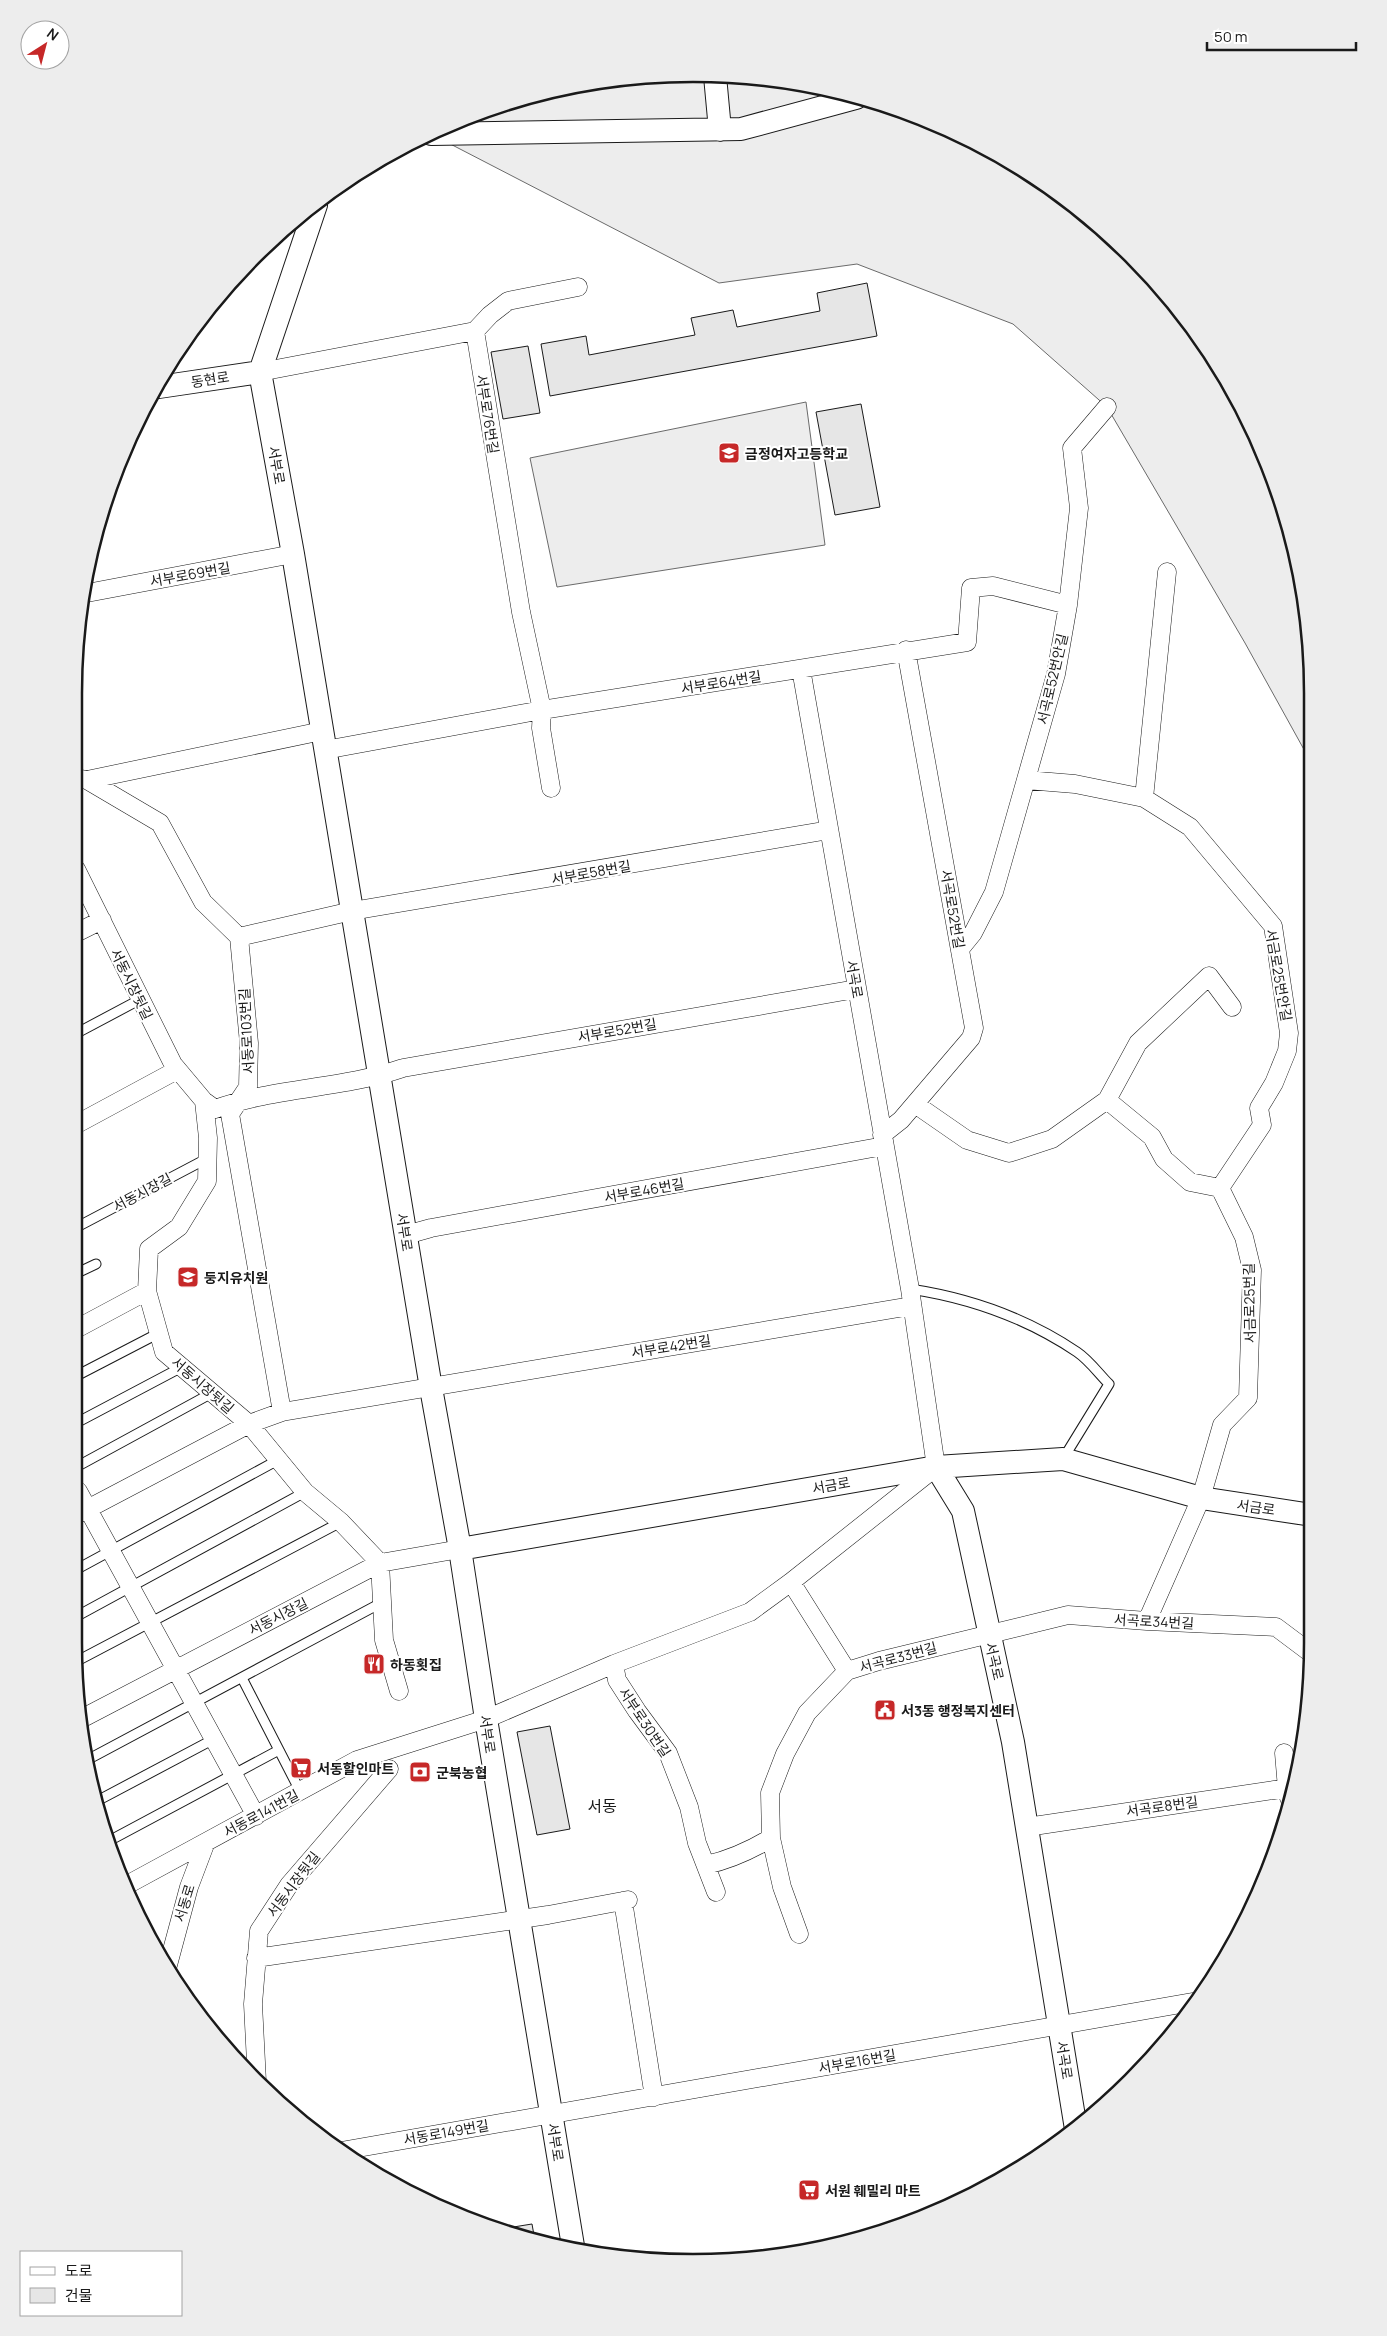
<svg xmlns="http://www.w3.org/2000/svg" width="1387" height="2336" viewBox="0 0 1387 2336" font-family="Manrope,'Noto Sans KR',sans-serif">
	<style>
		.built { fill: #ededed; stroke: #6a6a6a }
		.building { fill: #e6e6e6; stroke: #1a1a1a }
		.lines { fill: none; stroke-linecap: round; stroke-linejoin: round }
		.service-casing { stroke: #1a1a1a; stroke-width: 11 }
		.minor-casing { stroke: #1a1a1a; stroke-width: 19 }
		.tertiary-casing { stroke: #1a1a1a; stroke-width: 24 }
		.service { stroke: #fff; stroke-width: 9 }
		.minor { stroke: #fff; stroke-width: 18 }
		.tertiary { stroke: #fff; stroke-width: 22 }
		.labels { text-anchor: middle; dominant-baseline: central; stroke-width: 4; stroke-linejoin: round; paint-order: stroke }
		.street-label { font-size: 14px; fill: #1a1a1a; stroke: #fff }
		.poi-label { font-size: 14px; font-weight: bold; fill: #1a1a1a; stroke: #fff; text-anchor: start }
		.quarter-label { font-size: 16px; fill: #1a1a1a; stroke: #fff }
		.rim { fill: none; stroke: #1a1a1a; stroke-width: 2.5 }
	</style>
	<rect width="100%" height="100%" fill="#fff"/>
	<path class="built" d="M693,74L814,86L930,121L1038,178L1132,255L1230,383L1280,495L1312,653V764L1245,643L1107,407L1013,324L857,264L719,283L431,134L456,121L572,86Z
		M806,402L825,545L557,587L530,458Z"/>
	<path class="building" d="M867,283L877,336L550,396L541,344L586,336L589,355L695,335L691,318L733,310L737,327L820,311L817,293Z
		M528,346L540,413L503,419L491,352Z
		M861,404L880,507L835,515L816,412Z
		M550,1726L570,1829L537,1835L517,1732Z
		M532,2224L535,2241L501,2229Z"/>
	<g class="lines">
		<g class="service-casing">
			<path id="service" d="M77,1033L139,1000
				M77,1227L208,1158
				M77,1273L96,1264
				M910,1289C970,1298 1025,1317 1077,1352C1089,1360 1099,1374 1109,1384L1063,1459
				M78,1375L159,1333
				M78,1422L182,1367
				M78,1466L212,1393
				M79,1568L278,1460
				M79,1615L305,1492
				M79,1660L341,1522
				M242,1678L300,1791
				M87,1760L381,1603
				M97,1801L214,1739
				M107,1842L279,1750"/>
		</g>
		<g class="minor-casing">
			<path id="minor" d="M475,331L521,612L542,710L541,728L551,788
				M475,331L490,315L508,301L578,287
				M260,372L475,331
				M87,593L293,554
				M325,750L542,710L967,642L971,588L993,586L1068,605
				M76,778L87,780L160,823L203,902L239,937L249,1043L248,1087L230,1114L282,1412
				M87,780L322,731
				M1026,780L1075,784L1144,798L1190,827L1273,926L1289,1033L1287,1051L1274,1083L1259,1108L1262,1125L1220,1188
				M1144,798L1167,572
				M76,869L173,1064L204,1101L208,1138L207,1181L179,1227L149,1249L147,1291L164,1352L249,1424L305,1492L341,1522L380,1563L384,1640L399,1691
				M76,933L102,920
				M239,937L352,911L829,830
				M960,949L973,933L994,892L1056,674L1068,605L1079,508L1072,448L1107,407
				M204,1101L215,1109C276,1087 342,1089 403,1068L856,989
				M915,1104L967,1140L1009,1153L1052,1139L1107,1100
				M77,1124L177,1070
				M882,1135L901,1120L971,1038L974,1028L906,650
				M406,1235L431,1228L884,1146
				M78,1328L147,1291
				M78,1491L256,1816
				M78,1514L249,1424L282,1412L911,1306
				M791,1582L847,1671
				M1147,1621L1201,1498L1222,1425L1248,1398L1252,1270L1244,1237L1220,1188L1190,1182L1164,1159L1152,1137L1107,1100L1138,1043L1209,976L1232,1007
				M614,1664L617,1680L637,1711L668,1753L689,1807L697,1843L716,1892
				M79,1720L380,1563L460,1549
				M1284,1753L1287,1788
				M1027,1827L1287,1788L1289,1798
				M706,1865C729,1860 751,1850 771,1838
				M125,1886L357,1760L486,1719L614,1664L750,1612L791,1582L936,1467L910,1289L801,669
				M623,1901L654,2097
				M799,1934L782,1887L771,1838L770,1793L785,1754L807,1713L847,1671L879,1661L1068,1615L1147,1621L1276,1627L1312,1654
				M256,1958L548,1915L628,1900
				M168,1965L189,1887L206,1842
				M257,2082L253,2004L259,1931L289,1885L389,1769
				M341,2151L1198,2001"/>
		</g>
		<g class="tertiary-casing">
			<path id="tertiary" d="M715,76L720,130
				M431,134L741,129L856,98
				M316,205L260,372L293,554L431,1388L460,1549L486,1719L573,2246
				M159,387L260,372
				M936,1467L963,1511L1013,1742L1076,2129
				M460,1549L936,1467L1063,1459L1201,1498L1312,1515"/>
		</g>
		<use href="#service" class="service"/>
		<use href="#minor" class="minor"/>
		<use href="#tertiary" class="tertiary"/>
	</g>
	<defs>
		<g id="school-square" transform="scale(1.125)"><rect x="-9" y="-9" width="18" height="18" rx="4" fill="#c62828" stroke="#fff"/><path d="M0-5L7-2L0 1L-7-2ZM-4 1L0 2.5L4 1V4Q0 6-4 4Z" fill="#fff"/></g>
		<g id="restaurant-square" transform="scale(1.125)"><rect x="-9" y="-9" width="18" height="18" rx="4" fill="#c62828" stroke="#fff"/><path d="M-5-6h1v4h1v-4h1v4h1v-4h1v5L-1.5 .5V6h-2V.5L-5-1ZM5-6V6H3V1.5H1.5Q1.5-4 5-6Z" fill="#fff"/></g>
		<g id="civic-square" transform="scale(1.125)"><rect x="-9" y="-9" width="18" height="18" rx="4" fill="#c62828" stroke="#fff"/><path d="M-.6-6.5H3V-4.5H.6V-3L4-1V1h2V6H-6V1h2V-1L-.6-3ZM-1.2 2.5V6h2.4V2.5Z" fill="#fff"/></g>
		<g id="supermarket-square" transform="scale(1.125)"><rect x="-9" y="-9" width="18" height="18" rx="4" fill="#c62828" stroke="#fff"/><path d="M-6-5.5h2.5l.6 2H6L4.5 2H-2.5L-4.4-4H-6ZM-1.5 3.2a1.3 1.3 0 1 0 .1 0ZM3 3.2a1.3 1.3 0 1 0 .1 0Z" fill="#fff"/></g>
		<g id="bank-square" transform="scale(1.125)"><rect x="-9" y="-9" width="18" height="18" rx="4" fill="#c62828" stroke="#fff"/><path d="M-6-4H6V4H-6ZM0-2.3a2.3 2.3 0 1 0 0 4.6a2.3 2.3 0 1 0 0-4.6Z" fill="#fff"/></g>
	</defs>
	<g fill-rule="evenodd">
		<use href="#school-square" x="729" y="453"/>
		<use href="#school-square" x="188" y="1277"/>
		<use href="#restaurant-square" x="374" y="1664"/>
		<use href="#civic-square" x="885" y="1710"/>
		<use href="#supermarket-square" x="301" y="1768"/>
		<use href="#bank-square" x="420" y="1772"/>
		<use href="#supermarket-square" x="809" y="2190"/>
	</g>
	<g class="labels">
		<g class="street-label">
			<text transform="translate(210 379) rotate(-9)">동현로</text>
			<text transform="translate(488 414) rotate(81)">서부로76번길</text>
			<text transform="translate(277 465) rotate(80)">서부로</text>
			<text transform="translate(190 574) rotate(-10)">서부로69번길</text>
			<text transform="translate(1052 679) rotate(-77)">서곡로52번안길</text>
			<text transform="translate(721 682) rotate(-9)">서부로64번길</text>
			<text transform="translate(591 872) rotate(-10)">서부로58번길</text>
			<text transform="translate(953 909) rotate(80)">서곡로52번길</text>
			<text transform="translate(1279 975) rotate(80)">서금로25번안길</text>
			<text transform="translate(855 979) rotate(80)">서곡로</text>
			<text transform="translate(132 984) rotate(64)">서동시장뒷길</text>
			<text transform="translate(617 1030) rotate(-10)">서부로52번길</text>
			<text transform="translate(246 1031) rotate(-93)">서동로103번길</text>
			<text transform="translate(644 1190) rotate(-10)">서부로46번길</text>
			<text transform="translate(142 1192) rotate(-28)">서동시장길</text>
			<text transform="translate(405 1232) rotate(81)">서부로</text>
			<text transform="translate(1249 1303) rotate(-91)">서금로25번길</text>
			<text transform="translate(671 1346) rotate(-9)">서부로42번길</text>
			<text transform="translate(203 1385) rotate(41)">서동시장뒷길</text>
			<text transform="translate(831 1485) rotate(-10)">서금로</text>
			<text transform="translate(1256 1507) rotate(8)">서금로</text>
			<text transform="translate(278 1616) rotate(-27)">서동시장길</text>
			<text transform="translate(1154 1621) rotate(3)">서곡로34번길</text>
			<text transform="translate(898 1657) rotate(-15)">서곡로33번길</text>
			<text transform="translate(995 1661) rotate(77)">서곡로</text>
			<text transform="translate(645 1722) rotate(56)">서부로30번길</text>
			<text transform="translate(488 1734) rotate(81)">서부로</text>
			<text transform="translate(1162 1806) rotate(-8)">서곡로8번길</text>
			<text transform="translate(261 1813) rotate(-28)">서동로141번길</text>
			<text transform="translate(293 1884) rotate(-53)">서동시장뒷길</text>
			<text transform="translate(184 1903) rotate(-73)">서동로</text>
			<text transform="translate(1065 2060) rotate(81)">서곡로</text>
			<text transform="translate(857 2061) rotate(-10)">서부로16번길</text>
			<text transform="translate(446 2132) rotate(-10)">서동로149번길</text>
			<text transform="translate(556 2142) rotate(81)">서부로</text>
		</g>
		<g class="poi-label">
			<text x="745" y="453">금정여자고등학교</text>
			<text x="204" y="1277">둥지유치원</text>
			<text x="390" y="1664">하동횟집</text>
			<text x="901" y="1710">서3동 행정복지센터</text>
			<text x="317" y="1768">서동할인마트</text>
			<text x="436" y="1772">군북농협</text>
			<text x="825" y="2190">서원 훼밀리 마트</text>
		</g>
		<g class="quarter-label">
			<text x="602" y="1806">서동</text>
		</g>
	</g>
	<path d="M0 0H1387V2336H0ZM693 82H693A611 611 0 0 1 1304 693V1643A611 611 0 0 1 693 2254H693A611 611 0 0 1 82 1643V693A611 611 0 0 1 693 82Z" fill="#ededed" fill-rule="evenodd"/>
	<path class="rim" d="M693 82H693A611 611 0 0 1 1304 693V1643A611 611 0 0 1 693 2254H693A611 611 0 0 1 82 1643V693A611 611 0 0 1 693 82Z"/>
	<rect x="20" y="2251" width="162" height="65" fill="#ffffff" stroke="#a3a3a3"/>
	<rect x="30" y="2267" width="25" height="8" fill="#ffffff" stroke="#a3a3a3"/>
	<text x="65" y="2276" font-size="15" fill="#1a1a1a">도로</text>
	<rect x="30" y="2288" width="25" height="15" fill="#e6e6e6" stroke="#a3a3a3"/>
	<text x="65" y="2301" font-size="15" fill="#1a1a1a">건물</text>
	<g transform="translate(45 45) rotate(36)"><circle r="24" fill="#ffffff" stroke="#a3a3a3"/>
	<path d="M0-4L9 19L0 12L-9 19Z" fill="#c62828"/>
	<text y="-8" font-size="14" font-weight="bold" text-anchor="middle" fill="#1a1a1a">N</text>
	</g>
	<path d="M1207 42v8h149v-8" fill="none" stroke="#1a1a1a" stroke-width="2.5"/>
	<text x="1214" y="42" font-size="15" fill="#1a1a1a" stroke="#ffffff" stroke-width="4" paint-order="stroke">50 m</text>
</svg>
